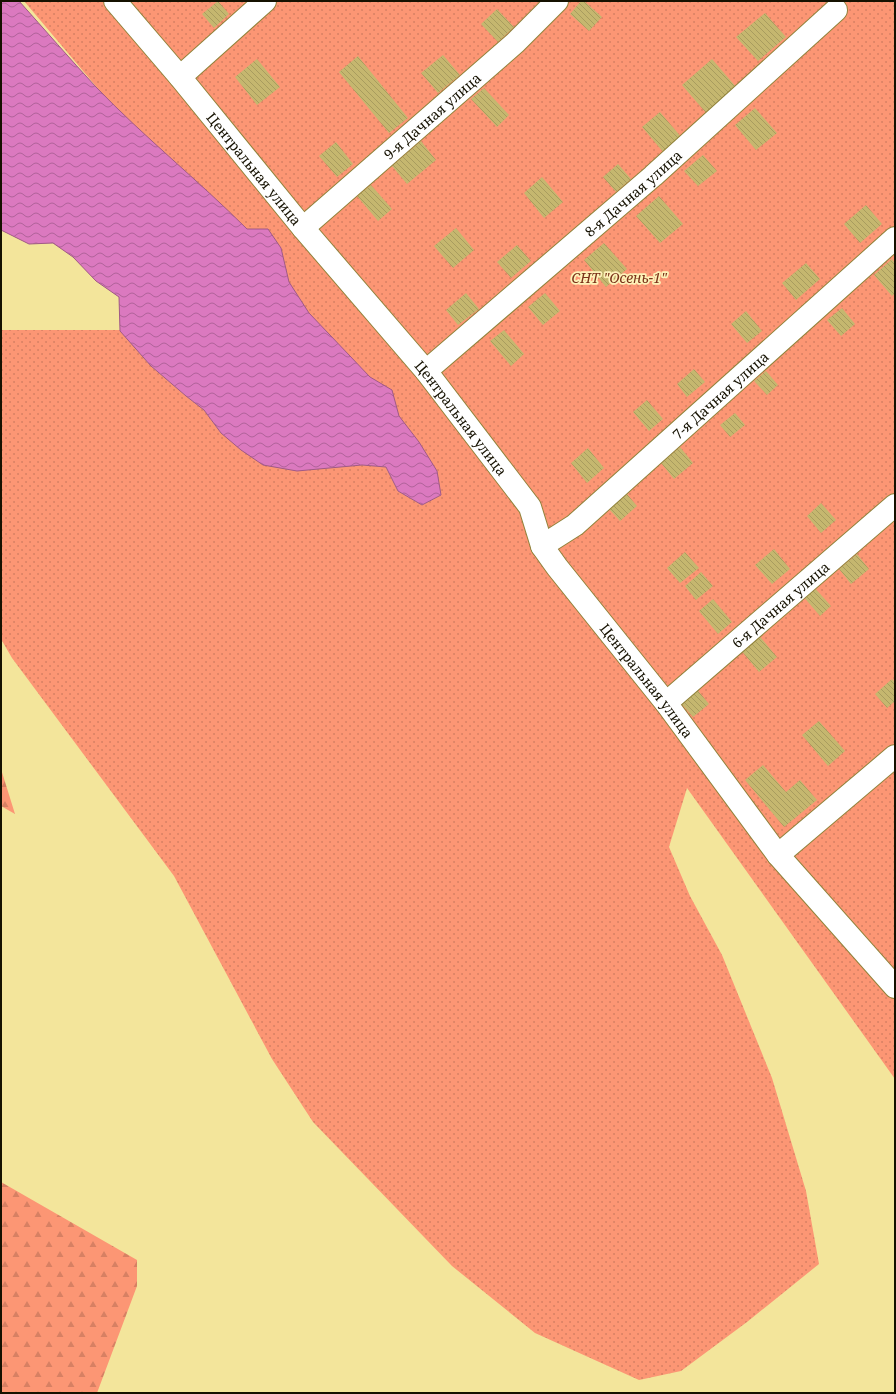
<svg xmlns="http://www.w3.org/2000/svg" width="896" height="1394" viewBox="0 0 896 1394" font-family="'Noto Serif',serif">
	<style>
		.grass { fill: url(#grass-dots) }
		.forest { fill: url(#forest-firs) }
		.water { fill: url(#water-waves); stroke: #a05a86 }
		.building { fill: url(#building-back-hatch) }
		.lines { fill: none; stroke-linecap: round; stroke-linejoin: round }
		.minor-casing { stroke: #91833b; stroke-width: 24 }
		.minor { stroke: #fff; stroke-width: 22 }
		.labels { text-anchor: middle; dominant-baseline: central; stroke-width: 3.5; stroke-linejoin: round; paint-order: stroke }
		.street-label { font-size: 14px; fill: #151100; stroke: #fdf2b8 }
		.park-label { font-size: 14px; font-style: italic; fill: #7a321a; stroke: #fdf2b8 }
	</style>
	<defs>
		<pattern id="grass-dots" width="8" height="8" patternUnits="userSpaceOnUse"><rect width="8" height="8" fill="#fc9674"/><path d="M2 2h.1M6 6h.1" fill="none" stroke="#d78063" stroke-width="1.8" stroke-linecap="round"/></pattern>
		<pattern id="forest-firs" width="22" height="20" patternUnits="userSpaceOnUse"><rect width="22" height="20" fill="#fc9674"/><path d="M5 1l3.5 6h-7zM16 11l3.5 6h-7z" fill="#d78063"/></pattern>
		<pattern id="water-waves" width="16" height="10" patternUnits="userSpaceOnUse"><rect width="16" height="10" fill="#db79bf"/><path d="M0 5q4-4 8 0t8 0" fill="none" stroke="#b06299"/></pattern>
		<pattern id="building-back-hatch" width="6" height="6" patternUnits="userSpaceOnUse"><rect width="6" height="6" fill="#c5b76f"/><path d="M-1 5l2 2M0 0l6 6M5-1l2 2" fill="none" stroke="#a89c5e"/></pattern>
	</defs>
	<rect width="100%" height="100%" fill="#f3e59b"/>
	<path class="grass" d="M24,1H895V1079L687,788L669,847L690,896L722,955L772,1078L806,1191L819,1264L747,1322L681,1371L639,1380L535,1333L452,1266L313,1122L272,1059L174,876L12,658L1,639V330H120L151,366L186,396L204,410L221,433L335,467L362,465L386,467L398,491L422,505L441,495Z"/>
	<path class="forest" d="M1,769L15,814L1,806Z
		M1,1182L137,1260V1286L97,1393H1Z"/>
	<path class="water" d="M1,1H19C45,30 70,59 96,87C144,137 198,180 247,229H268L281,248L289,282L309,313L370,377L392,390L399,416L419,442L437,471L441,495L422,505L398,491L386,467L362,465L297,471L263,465L241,450L221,433L204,410L186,396L151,366L120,331L119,297L96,281L73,257L53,243L29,244L1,230Z"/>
	<path class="building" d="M218,1L229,14L214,28L202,14Z
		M581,1H584L602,17L589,31L570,14Z
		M497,9L514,27L498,42L481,24Z
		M765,13L786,37L758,61L736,37Z
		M443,55L460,75L438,93L421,73Z
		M358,56L408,118L389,133L339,72Z
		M257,59L280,87L257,105L235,77Z
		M712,59L737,88L707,114L682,85Z
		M484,88L509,115L497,127L471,99Z
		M755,108L777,133L756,150L735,125Z
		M660,112L682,138L664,153L642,127Z
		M421,141L436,160L407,184L392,166Z
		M336,142L353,164L337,177L319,156Z
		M703,155L717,171L698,186L684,171Z
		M618,164L631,179L616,192L603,177Z
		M542,177L563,202L544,218L524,193Z
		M371,185L392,209L378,221L357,196Z
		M659,196L683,224L660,243L636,216Z
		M866,205L882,224L860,243L844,224Z
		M456,228L474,250L453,268L434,246Z
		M604,243L627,269L606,287L584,260Z
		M517,245L531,261L511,278L497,262Z
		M892,259L895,263V293L892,296L874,275Z
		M806,263L820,279L796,300L782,283Z
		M466,293L479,309L458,325L446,310Z
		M545,293L560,311L543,325L528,307Z
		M842,308L855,324L841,336L827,320Z
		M746,311L762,331L747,343L731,324Z
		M504,330L524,354L511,366L490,341Z
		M694,369L705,382L687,397L677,384Z
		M766,371L778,385L767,395L754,381Z
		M647,400L663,419L649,431L633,412Z
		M735,413L745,425L730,437L720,425Z
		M680,447L693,463L674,479L661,463Z
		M588,448L604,468L587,483L571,463Z
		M627,494L637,506L620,521L609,509Z
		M821,503L836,520L821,533L807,516Z
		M774,549L790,569L772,584L755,565Z
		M685,552L699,568L680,583L667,568Z
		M857,554L869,569L851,584L839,569Z
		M701,572L713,586L696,600L685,586Z
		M813,586L831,606L820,616L802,595Z
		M713,599L732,622L718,634L699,611Z
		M757,633L777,657L759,672L739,648Z
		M892,679L895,682V701L887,708L875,694Z
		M695,687L709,704L693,717L679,701Z
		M819,721L845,751L828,766L802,735Z
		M763,765L786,792L800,780L817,800L784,827L745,780Z"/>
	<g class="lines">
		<g class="minor-casing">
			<g id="minor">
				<path id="s1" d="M115,1L180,77L303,228L426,371L530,507L542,546L557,567L666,703L778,855L895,987"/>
				<path d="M180,77L265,1"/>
				<path id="s2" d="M303,228L515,43L557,1"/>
				<path id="s3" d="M426,371L653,176L836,10"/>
				<path id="s4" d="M542,546L575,525L895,238"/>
				<path id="s5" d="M666,703L895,505"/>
				<path d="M778,855L895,756"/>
			</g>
		</g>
		<use href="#minor" class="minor"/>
	</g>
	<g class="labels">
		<g class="street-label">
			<text stroke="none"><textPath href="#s2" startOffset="171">9-я Дачная улица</textPath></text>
			<text stroke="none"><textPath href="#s1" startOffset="218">Центральная улица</textPath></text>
			<text stroke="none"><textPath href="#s3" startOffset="273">8-я Дачная улица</textPath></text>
			<text stroke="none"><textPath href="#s4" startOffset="234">7-я Дачная улица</textPath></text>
			<text stroke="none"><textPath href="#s1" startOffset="542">Центральная улица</textPath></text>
			<text stroke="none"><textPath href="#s5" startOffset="151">6-я Дачная улица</textPath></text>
			<text stroke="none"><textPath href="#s1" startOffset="866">Центральная улица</textPath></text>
		</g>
		<g class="park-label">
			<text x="619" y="277">СНТ "Осень-1"</text>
		</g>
	</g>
	<rect width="896" height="1394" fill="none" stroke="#151100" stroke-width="4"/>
</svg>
